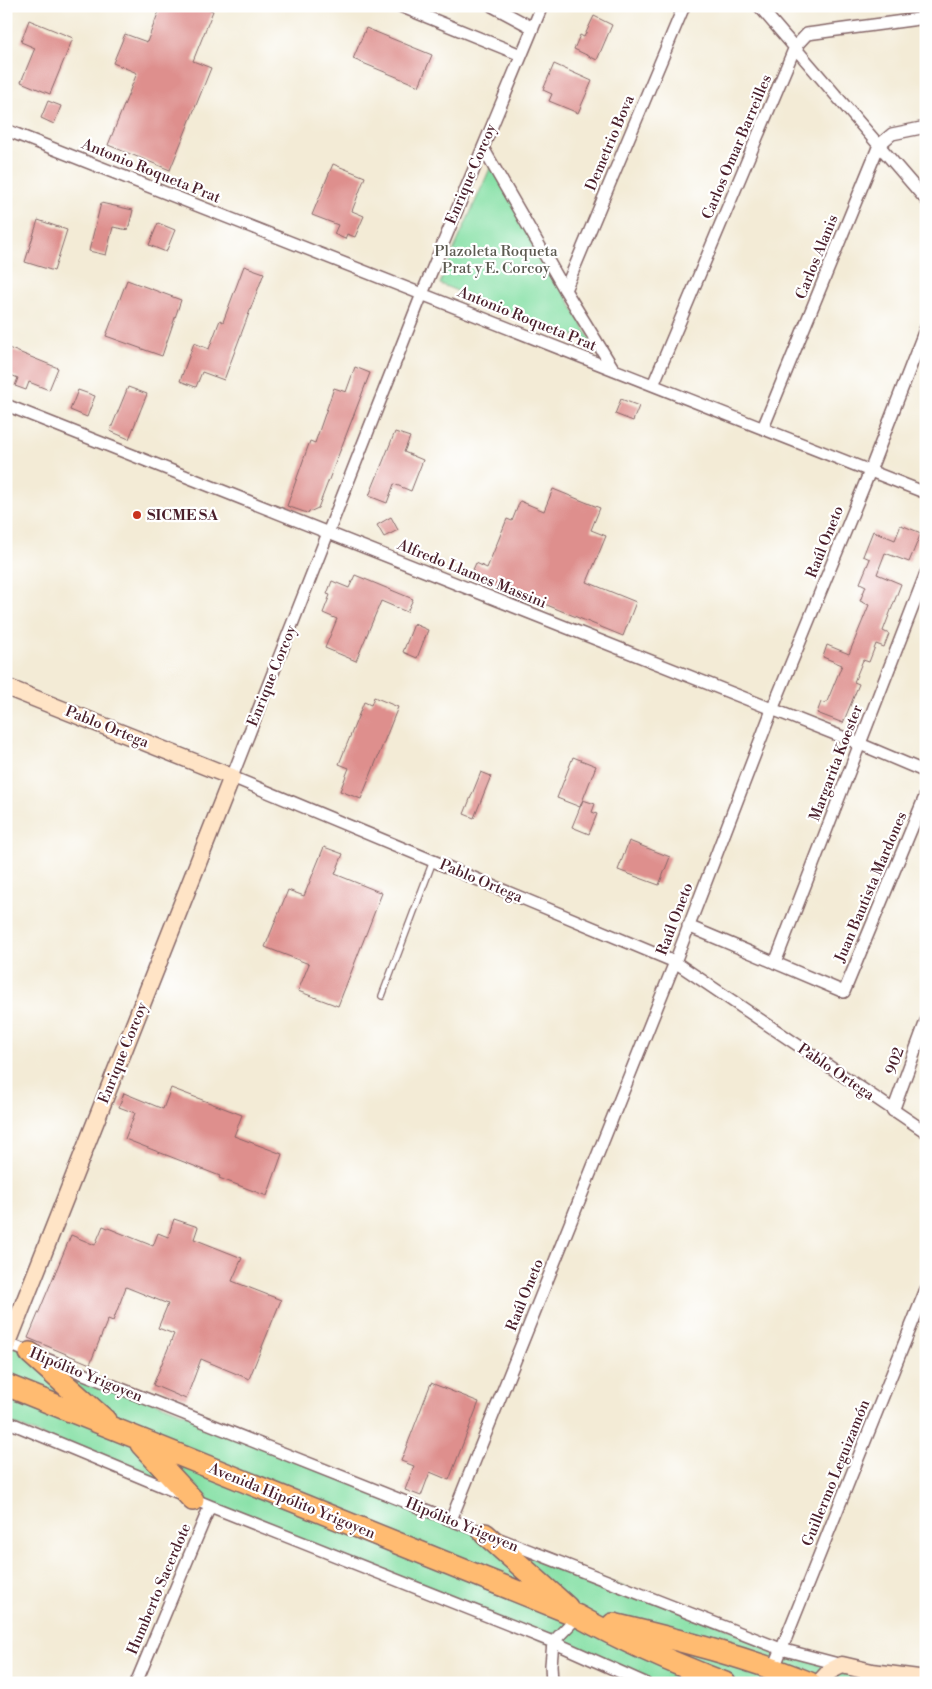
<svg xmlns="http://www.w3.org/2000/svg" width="932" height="1689" viewBox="0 0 932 1689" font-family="'Libre Bodoni',serif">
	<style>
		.green { fill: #86e0a6; stroke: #688068 }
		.building { fill: #de8f8d }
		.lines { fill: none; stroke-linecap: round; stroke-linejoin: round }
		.lane-casing { stroke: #856667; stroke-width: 8 }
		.street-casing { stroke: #856667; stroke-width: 14 }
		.secondary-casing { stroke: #856667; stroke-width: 19 }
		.highway-casing { stroke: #856667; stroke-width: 24 }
		.lane { stroke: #fff; stroke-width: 5.5 }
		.street { stroke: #fff; stroke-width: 11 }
		.secondary { stroke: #ffe4c6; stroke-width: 16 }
		.highway { stroke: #ffbb71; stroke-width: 21 }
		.poi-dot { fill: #c8321e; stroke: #fff; stroke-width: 2 }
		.labels { text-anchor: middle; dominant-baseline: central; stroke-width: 4.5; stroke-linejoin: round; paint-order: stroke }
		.street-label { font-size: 15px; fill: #4a1f2b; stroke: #fff }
		.park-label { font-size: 15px; fill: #5c5950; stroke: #fff }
		.poi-label { font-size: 15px; font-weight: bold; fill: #4a1f2b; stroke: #fff; text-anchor: start }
	</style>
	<rect width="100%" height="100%" fill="#fff"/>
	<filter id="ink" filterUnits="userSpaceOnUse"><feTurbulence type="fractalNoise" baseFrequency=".02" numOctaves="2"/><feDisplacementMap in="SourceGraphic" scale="10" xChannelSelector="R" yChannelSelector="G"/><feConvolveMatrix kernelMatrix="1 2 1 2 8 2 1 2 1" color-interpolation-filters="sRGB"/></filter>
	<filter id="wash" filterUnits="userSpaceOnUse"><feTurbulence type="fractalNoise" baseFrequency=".0096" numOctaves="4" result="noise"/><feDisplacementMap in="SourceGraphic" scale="20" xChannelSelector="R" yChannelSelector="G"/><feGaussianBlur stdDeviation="1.12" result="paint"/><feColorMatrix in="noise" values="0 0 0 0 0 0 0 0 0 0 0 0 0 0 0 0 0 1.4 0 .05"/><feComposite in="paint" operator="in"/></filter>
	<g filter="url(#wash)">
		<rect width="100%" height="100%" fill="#f3ebd6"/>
		<path class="green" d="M492,164L592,342L539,324L440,284L447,265Z
			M6,1343L781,1649L926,1683H645L6,1421Z"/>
		<g id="blocks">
			<path class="building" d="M161,6H202L213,11L193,61L211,68L170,170L108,145L137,73L113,63L125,34L147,42Z
				M594,16L612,25L597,60L574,49L580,35L584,37Z
				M29,20L73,38L50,94L21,82L35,48L21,42Z
				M366,28L432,55L419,86L353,59Z
				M554,64L592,81L578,113L549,101L552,94L543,90Z
				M48,101L61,106L54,124L41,118Z
				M333,164L365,177L352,211L364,216L355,237L347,234L345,239L334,234L338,225L312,215Z
				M101,203L133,210L128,230L113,227L106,255L89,251Z
				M38,220L67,230L54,271L25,262Z
				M158,223L175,230L166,252L149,245Z
				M244,266L264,273L224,380L202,372L196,387L180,381L194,343L209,349L220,320L223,322Z
				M127,280L181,300L162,356L106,336Z
				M6,347L58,368L49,390L29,382L26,390L15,386L18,378L6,373Z
				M355,367L370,373L318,508L307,513L287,506L310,441L315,443L334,388L346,392Z
				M128,387L147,394L129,439L110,431Z
				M78,390L95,396L87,417L70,410Z
				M621,399L639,406L633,421L615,414Z
				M395,432L410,437L404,452L423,460L411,491L394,484L387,503L369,496Z
				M553,489L600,508L591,530L606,536L587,582L636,602L623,636L471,574L476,563L487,568L507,519L512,521L520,501L544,511Z
				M391,517L398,530L384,537L377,525Z
				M901,525L921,533L909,562L885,553L877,574L901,584L883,631L889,634L884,647L876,644L869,662L863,660L854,682L859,684L843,723L817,713L821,702L826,704L842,665L823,657L827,645L849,654L869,605L860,601L866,586L860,583L870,559L863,556L873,531L895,540Z
				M355,575L413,599L407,612L381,601L356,661L325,648L337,619L323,613L330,595L327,594L332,581L349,588Z
				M414,624L428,630L417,658L403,652Z
				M374,697L398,707L361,799L340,791L349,768L339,764L364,702L371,705Z
				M573,757L596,766L580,807L557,798Z
				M481,772L491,776L474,818L464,814Z
				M583,800L595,804L592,812L597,814L589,834L572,827Z
				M629,841L670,857L659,885L618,870Z
				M324,847L343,854L335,874L382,893L338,1006L298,991L309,964L265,947L288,890L304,896Z
				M171,1088L242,1115L234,1136L282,1154L267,1196L219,1178L220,1176L125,1139L135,1113L119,1107L124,1093L163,1109Z
				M174,1219L198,1227L194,1239L242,1258L232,1281L281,1300L249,1379L201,1359L186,1399L153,1385L174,1334L158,1328L168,1304L126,1287L113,1321L108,1319L90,1364L28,1338L71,1235L95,1245L103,1226L153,1246L158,1233L168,1237Z
				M431,1383L479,1402L449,1480L430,1472L421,1496L405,1490L414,1466L401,1461Z"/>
		</g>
	</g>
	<g filter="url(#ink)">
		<use href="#blocks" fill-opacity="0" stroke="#856667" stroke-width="1"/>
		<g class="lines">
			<g class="lane-casing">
				<path id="lane" d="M382,996L433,861"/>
			</g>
			<g class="street-casing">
				<path id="street" d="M400,6L521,55
					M492,6L533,28
					M542,6L422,294L232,777L675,962L926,1132
					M759,6L926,200
					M6,130L926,493
					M483,148L565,290L614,370
					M565,290L684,6
					M653,385L795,47L807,34L926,18
					M6,405L860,744L926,772
					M763,428L879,145L892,134L926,127
					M688,926L844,992L926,794
					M775,963L926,573
					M893,1111L926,1021
					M6,1343L451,1520L781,1649L842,1665
					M6,1421L210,1506L553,1642L645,1683
					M451,1520L675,962L772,710L870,471L926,327
					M774,1668L926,1289
					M136,1683L210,1506
					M552,1683L551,1665L553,1642L578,1616"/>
			</g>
			<g class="secondary-casing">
				<path id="secondary" d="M6,687L232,777L6,1348
					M819,1683L830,1671L842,1665L872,1672L926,1679"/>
			</g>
			<g class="highway-casing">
				<path id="highway" d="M30,1353L105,1420
					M6,1385L578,1616C625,1642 675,1664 725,1683
					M141,1444L193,1500
					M485,1534L567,1607
					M613,1624C679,1640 747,1657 810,1683"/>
			</g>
			<use href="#lane" class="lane"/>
			<use href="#street" class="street"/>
			<use href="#secondary" class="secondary"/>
			<use href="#highway" class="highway"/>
		</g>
	</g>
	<circle class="poi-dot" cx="137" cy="515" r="5"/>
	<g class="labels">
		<g class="street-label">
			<text transform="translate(610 143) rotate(-67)">Demetrio Bova</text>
			<text transform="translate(737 147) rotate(-67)">Carlos Omar Barreilles</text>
			<text transform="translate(151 171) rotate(22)">Antonio Roqueta Prat</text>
			<text transform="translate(471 174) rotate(-67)">Enrique Corcoy</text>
			<text transform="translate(817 257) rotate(-68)">Carlos Alanis</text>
			<text transform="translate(527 319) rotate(22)">Antonio Roqueta Prat</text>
			<text transform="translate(825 542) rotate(-68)">Raúl Oneto</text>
			<text transform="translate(472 574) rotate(22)">Alfredo Llames Massini</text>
			<text transform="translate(272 676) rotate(-68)">Enrique Corcoy</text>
			<text transform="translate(107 727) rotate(22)">Pablo Ortega</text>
			<text transform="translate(836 763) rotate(-69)">Margarita Koester</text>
			<text transform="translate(481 881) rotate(23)">Pablo Ortega</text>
			<text transform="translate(871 887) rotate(-67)">Juan Bautista Mardones</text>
			<text transform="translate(675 919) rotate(-69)">Raúl Oneto</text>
			<text transform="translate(123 1053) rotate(-68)">Enrique Corcoy</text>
			<text transform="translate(895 1061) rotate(-70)">902</text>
			<text transform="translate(836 1072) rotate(34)">Pablo Ortega</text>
			<text transform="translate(525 1295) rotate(-68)">Raúl Oneto</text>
			<text transform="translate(86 1375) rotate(22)">Hipólito Yrigoyen</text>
			<text transform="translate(836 1473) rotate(-68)">Guillermo Leguizamón</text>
			<text transform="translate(292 1501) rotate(22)">Avenida Hipólito Yrigoyen</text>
			<text transform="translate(462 1525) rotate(22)">Hipólito Yrigoyen</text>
			<text transform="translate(159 1589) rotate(-67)">Humberto Sacerdote</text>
		</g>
		<g class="park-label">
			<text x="496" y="251">Plazoleta Roqueta<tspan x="496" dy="17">Prat y E. Corcoy</tspan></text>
		</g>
		<g class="poi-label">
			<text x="147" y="515">SICME SA</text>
		</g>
	</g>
	<rect width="932" height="1689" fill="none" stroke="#fff" stroke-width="25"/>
</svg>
